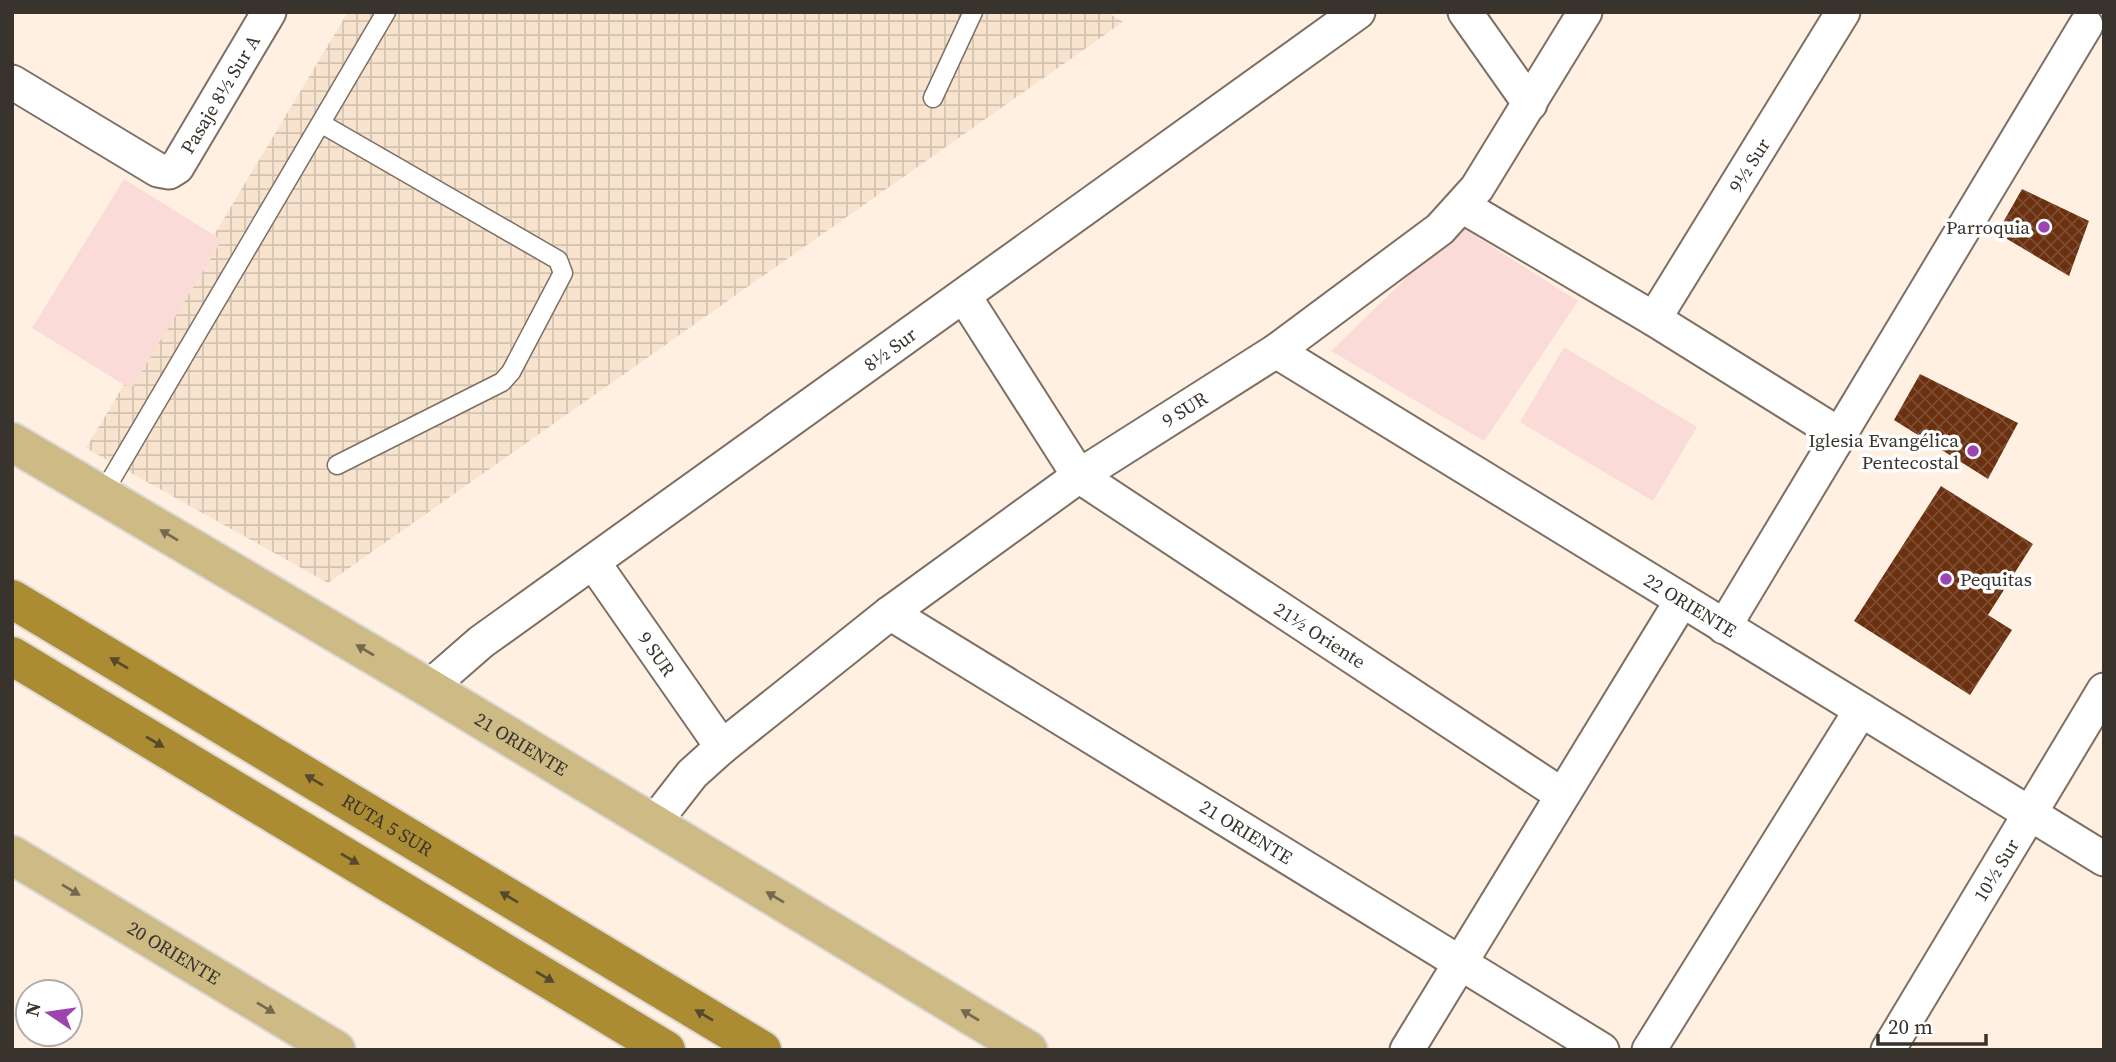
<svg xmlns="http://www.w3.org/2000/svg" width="2116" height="1062" viewBox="0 0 2116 1062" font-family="'Source Serif 4',serif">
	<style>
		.industrial { fill: url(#industrial-grid) }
		.park { fill: #fbdbd8 }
		.building { fill: url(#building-cross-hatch) }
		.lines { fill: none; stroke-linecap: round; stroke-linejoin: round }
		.lane-casing { stroke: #7d7063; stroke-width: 21 }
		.street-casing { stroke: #7d7063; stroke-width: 37 }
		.primary-casing { stroke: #dbdad9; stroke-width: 42 }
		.highway-casing { stroke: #dbdad9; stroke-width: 42 }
		.lane { stroke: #fff; stroke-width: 18 }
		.street { stroke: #fff; stroke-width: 33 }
		.primary { stroke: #cdba84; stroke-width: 38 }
		.highway { stroke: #ac8c32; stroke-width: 38 }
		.oneway { fill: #746950 }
		.oneway2 { fill: #56492e }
		.poi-dot { fill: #9c44af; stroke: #fff; stroke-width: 2.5 }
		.labels { text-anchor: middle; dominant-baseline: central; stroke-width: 7; stroke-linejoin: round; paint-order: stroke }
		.street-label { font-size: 19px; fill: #39332d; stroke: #fff }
		.poi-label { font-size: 19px; fill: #39332d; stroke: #fff; text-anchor: end }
	</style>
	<defs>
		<pattern id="industrial-grid" width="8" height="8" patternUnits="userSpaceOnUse" patternTransform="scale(1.75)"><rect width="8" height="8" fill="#f7e3ce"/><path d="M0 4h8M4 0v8" fill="none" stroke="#d4c3b1"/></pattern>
		<pattern id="building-cross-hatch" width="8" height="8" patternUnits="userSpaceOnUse" patternTransform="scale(1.75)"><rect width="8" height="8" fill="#6b300f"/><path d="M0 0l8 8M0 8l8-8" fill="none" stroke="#7d4d32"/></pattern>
	</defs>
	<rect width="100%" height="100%" fill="#fff0e1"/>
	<path class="industrial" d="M348,12H1107L1123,22L328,583L86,448Z"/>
	<path class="park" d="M124,179L222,240L131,389L32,328Z
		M1460,226L1578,301L1484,441L1331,351Z
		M1564,347L1697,427L1653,501L1520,422Z"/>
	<path class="building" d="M2022,189L2089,221L2069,276L1997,233Z
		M1920,374L2018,423L1988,479L1894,420Z
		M1941,486L2033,544L1988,615L2012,630L1970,695L1854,621Z"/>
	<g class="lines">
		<g class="lane-casing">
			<path id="lane" d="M933,98L973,12
				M322,124L558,260L563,273L511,372L502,382L337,465
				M102,495L386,12"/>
		</g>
		<g class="street-casing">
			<g id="street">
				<path d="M1465,12L1530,104"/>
				<path d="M12,82L158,170L169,172L177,167L269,12"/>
				<path d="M1464,207L1654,319L1840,435"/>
				<path d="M964,296L1079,476L1562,795"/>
				<path d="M1654,319L1843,12"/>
				<path id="s1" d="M1276,351L2104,859"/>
				<path id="s2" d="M593,562L722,747"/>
				<path id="s3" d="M890,613L1602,1050"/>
				<path d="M1724,627L2086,25"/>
				<path d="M424,685L434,683L481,642L1358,12"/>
				<path id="s4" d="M653,824L692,774L722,747L890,613L1079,476L1276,351L1440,229L1477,188L1585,12"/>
				<path d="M1407,1050L1682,600"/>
				<path d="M1649,1050L1861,710"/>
				<path d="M1888,1050L2104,690"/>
			</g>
		</g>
		<g class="primary-casing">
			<g id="primary">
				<path id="s5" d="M12,442L424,685L1028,1050"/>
				<path id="s6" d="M12,855L336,1050"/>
			</g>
		</g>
		<g class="highway-casing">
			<g id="highway">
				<path id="s7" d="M12,599L762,1050"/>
				<path d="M12,656L666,1050"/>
			</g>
		</g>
		<use href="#lane" class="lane"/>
		<use href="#street" class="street"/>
		<use href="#primary" class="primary"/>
		<use href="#highway" class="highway"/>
	</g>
	<defs><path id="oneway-solid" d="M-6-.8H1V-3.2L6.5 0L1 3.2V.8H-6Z" transform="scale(1.75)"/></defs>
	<g class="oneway">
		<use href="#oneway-solid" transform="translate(169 535) rotate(-149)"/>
		<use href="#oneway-solid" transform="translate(365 650) rotate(-149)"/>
		<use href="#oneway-solid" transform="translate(71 890) rotate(31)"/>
		<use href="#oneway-solid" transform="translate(775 897) rotate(-149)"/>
		<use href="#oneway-solid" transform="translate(266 1008) rotate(31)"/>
		<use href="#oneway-solid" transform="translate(970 1015) rotate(-149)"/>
	</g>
	<g class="oneway2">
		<use href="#oneway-solid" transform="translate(119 663) rotate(-149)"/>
		<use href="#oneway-solid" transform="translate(155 742) rotate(31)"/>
		<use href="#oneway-solid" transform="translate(314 780) rotate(-149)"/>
		<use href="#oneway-solid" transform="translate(350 859) rotate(31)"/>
		<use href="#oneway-solid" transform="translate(509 897) rotate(-149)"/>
		<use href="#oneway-solid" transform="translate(545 977) rotate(31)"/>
		<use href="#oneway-solid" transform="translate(704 1015) rotate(-149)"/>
	</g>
	<g class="poi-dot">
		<circle cx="2044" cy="227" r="7"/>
		<circle cx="1973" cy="451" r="7"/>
		<circle cx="1946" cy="579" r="7"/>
	</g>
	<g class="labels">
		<g class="street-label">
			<text transform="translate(220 94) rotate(-59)">Pasaje 8½ Sur A</text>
			<text transform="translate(1749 165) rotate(-58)">9½ Sur</text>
			<text transform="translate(890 349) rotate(-36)">8½ Sur</text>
			<text stroke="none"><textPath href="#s4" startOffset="677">9 SUR</textPath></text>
			<text stroke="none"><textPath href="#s1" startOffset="486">22 ORIENTE</textPath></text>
			<text transform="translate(1320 635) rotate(33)">21½ Oriente</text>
			<text stroke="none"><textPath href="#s2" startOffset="112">9 SUR</textPath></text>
			<text stroke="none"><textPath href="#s5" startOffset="592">21 ORIENTE</textPath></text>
			<text stroke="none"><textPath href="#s7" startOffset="438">RUTA 5 SUR</textPath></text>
			<text stroke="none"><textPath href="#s3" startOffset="418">21 ORIENTE</textPath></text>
			<text transform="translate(1996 870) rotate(-59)">10½ Sur</text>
			<text stroke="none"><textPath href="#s6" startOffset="189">20 ORIENTE</textPath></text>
		</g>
		<g class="poi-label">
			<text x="2030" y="227">Parroquia</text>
			<text x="1959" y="440">Iglesia Evangélica<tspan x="1959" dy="22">Pentecostal</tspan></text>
			<text x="1960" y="579" text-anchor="start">Pequitas</text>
		</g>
	</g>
	<rect width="2116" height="1062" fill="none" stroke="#39332d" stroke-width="28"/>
	<g transform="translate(49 1013) rotate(283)"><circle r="33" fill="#ffffff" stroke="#b0adab" stroke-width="2"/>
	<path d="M0-5L12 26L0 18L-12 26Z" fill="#9c44af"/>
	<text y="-10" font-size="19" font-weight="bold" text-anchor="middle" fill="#39332d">N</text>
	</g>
	<path d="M1878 1034v10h108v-10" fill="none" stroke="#39332d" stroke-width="3.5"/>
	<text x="1888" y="1034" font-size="21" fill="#39332d" stroke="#ffffff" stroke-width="5" paint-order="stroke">20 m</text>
</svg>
